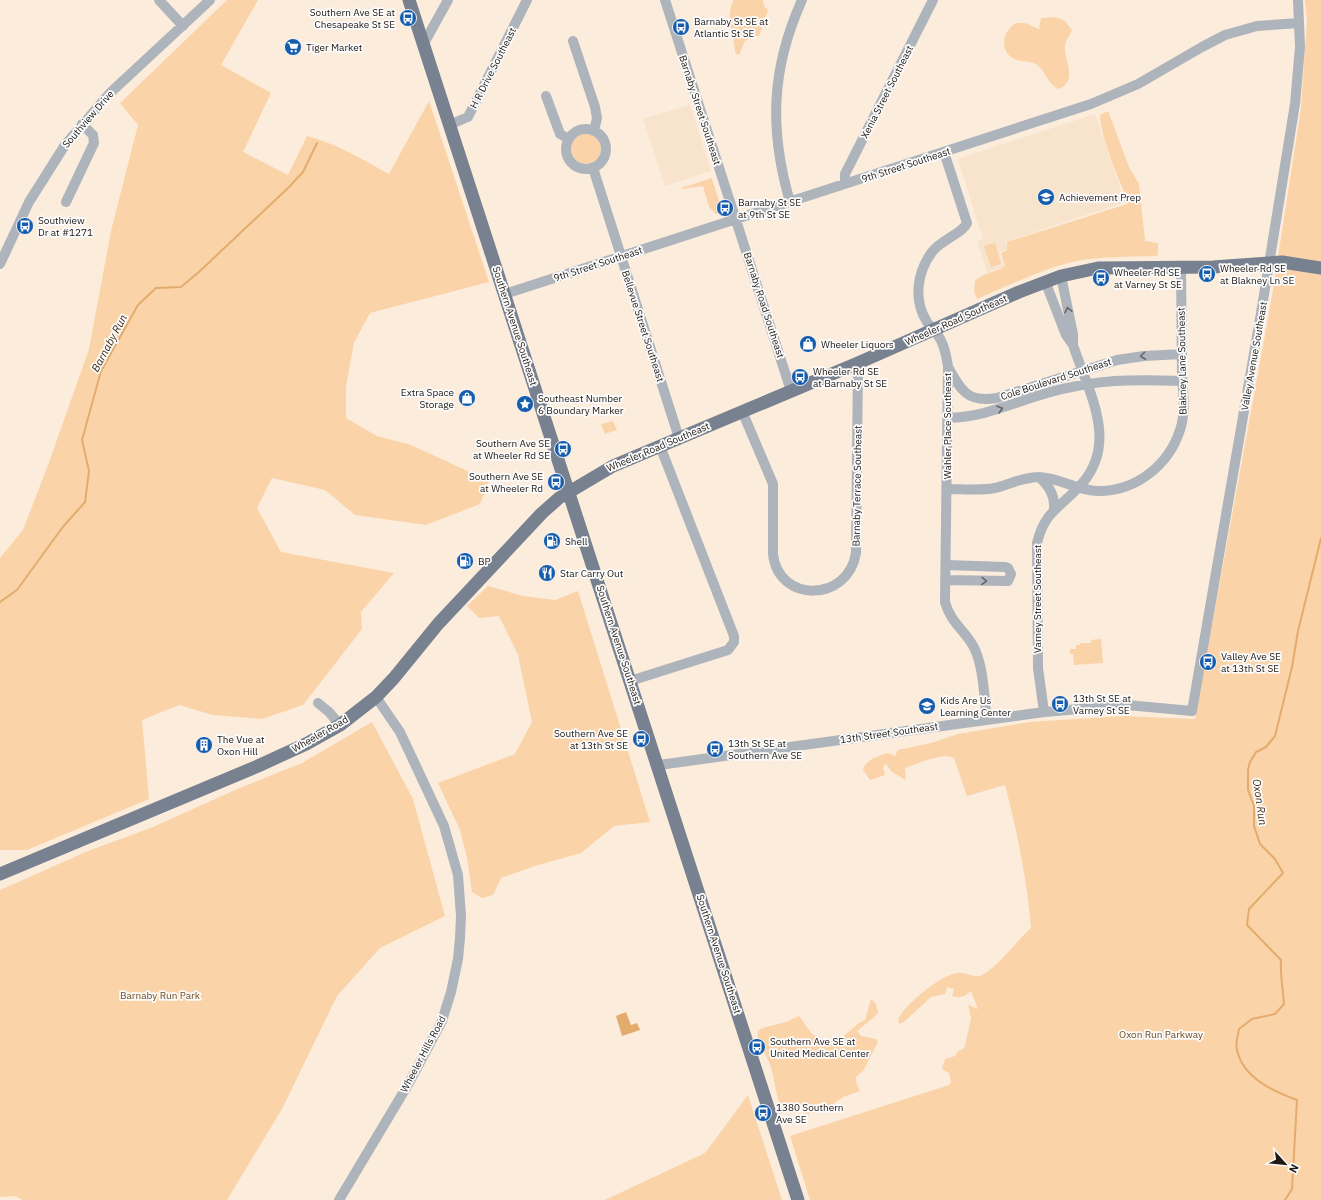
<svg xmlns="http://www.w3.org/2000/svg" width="1321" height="1200" viewBox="0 0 1321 1200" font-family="'IBM Plex Sans',sans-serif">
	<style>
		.built { fill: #f8e3cc }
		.green { fill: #fbd3a8 }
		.water { fill: #e3ac6c }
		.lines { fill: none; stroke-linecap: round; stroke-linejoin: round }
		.stream { stroke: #e3ac6c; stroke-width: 2 }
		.minor { stroke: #aeb4bb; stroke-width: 10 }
		.major { stroke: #77818f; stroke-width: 13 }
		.oneway { stroke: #666667 }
		.labels { text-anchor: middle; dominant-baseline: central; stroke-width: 3.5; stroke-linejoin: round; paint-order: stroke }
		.poi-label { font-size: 10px; fill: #1e1813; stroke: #fcfcfc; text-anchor: start }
		.street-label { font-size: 10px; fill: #1e1813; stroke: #fcfcfc }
		.park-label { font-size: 10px; fill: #6f491a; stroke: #fcfcfc }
		.water-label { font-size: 11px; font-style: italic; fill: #412a0e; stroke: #fcfcfc }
	</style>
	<rect width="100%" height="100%" fill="#fcecdc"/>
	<path class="built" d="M690,105L711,171L665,186L643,119Z
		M1095,114L1125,202L1005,242L1007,249L999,252L1004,267L987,272L977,241L983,239L958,159Z"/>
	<path class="green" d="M227,0H258L221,65L271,93L243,152L288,175L307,136C337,144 362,159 389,174L429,101L489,282L370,313L354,343L346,386V418L377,436L411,445L489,481L480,504L426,525L355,515L325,490L272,478L257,508L281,552L394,573L361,612L362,629L303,705L262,719L213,715L179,705L142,720L149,799L27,850H0V558L23,530L48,465L89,349L111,231L138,125L120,103Z
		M734,0H763L764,6L768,10L759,36H754L745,41L740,53L738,55L735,53C735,36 724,17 734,0Z
		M1305,0H1321V1200H810L790,1136L949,1085L951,1082L949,1073L942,1069L945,1059L955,1056L958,1051L963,1049L965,1046L971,1018L968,1005L978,1009L971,991C965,996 961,999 952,996L954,989L947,987L945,994L931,997L904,1022L899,1024L898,1019C906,1004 940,975 958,973C964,972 972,977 979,976C993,973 1018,939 1031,928C1027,880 1017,831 1005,785L967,796L954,758C943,752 917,764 905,768L906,780L892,772L886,764L883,767L885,775L870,780L863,770C865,760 878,756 888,753L895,756L898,750L931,743L958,734L1030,722L1122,716L1195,719L1272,296L1301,108L1307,19Z
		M1056,17L1065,21L1072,30C1070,35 1066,40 1065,45C1063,59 1079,80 1059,89C1048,85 1045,70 1036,64C1031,61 1022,62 1017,60C999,54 1001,32 1016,23H1025L1039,29L1041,18Z
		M1108,111L1129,167L1139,184L1145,241L1158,243V255L1155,256C1128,257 1099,256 1072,262C1039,270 1008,286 977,299L974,291L975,281C983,272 996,273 1005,266L1001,253L1007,250V242L1127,204L1128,200C1119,182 1100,134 1100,115Z
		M571 149a15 15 0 1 1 30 0a15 15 0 1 1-30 0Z
		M712,178V179L723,213L716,214L709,207L703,186L682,189L681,188Z
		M995,243L1001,264L991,267L984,246Z
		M613,421L617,430L605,434L601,424Z
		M488,586L523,596L555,600L578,591L650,822L614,826L581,853L535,866L501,878L493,895L482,898L472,892L467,858L460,830L438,783L515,754L532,722L518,655L499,616L479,618L467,606Z
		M1101,639L1103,663L1074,665L1073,654H1070V649H1076V645H1080V643H1091V640Z
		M372,722L413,799L445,916L380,948L337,996L282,1109L227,1200H23L15,1196L0,1197V890L88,851L153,827L235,790L302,763Z
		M871,999L876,1004L878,1013L873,1018L857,1031L861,1036L876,1039L878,1042L863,1071L856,1077V1082L860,1091L843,1097L823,1111L806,1114L797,1106L789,1112H785C775,1103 775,1072 768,1060C764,1050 756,1042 758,1031L762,1028L786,1022L799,1016L812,1034L826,1041L839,1040L859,1023L865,1020Z
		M748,1095L782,1200H605L705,1153Z"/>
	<path class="water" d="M626,1012L631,1025L637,1023L640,1030L622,1036L616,1016Z"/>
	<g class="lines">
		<path class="stream" d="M0,602L17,590L62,528L85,502L89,471L82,440L101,371L138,305L156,288L181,287L200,271L288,188L303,172L317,143
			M1285,1200L1292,1189L1297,1100C1273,1091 1243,1078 1237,1050C1235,1044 1238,1035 1239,1029L1252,1019L1275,1014L1284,1004C1283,989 1280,975 1281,960L1247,925L1249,909L1283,873L1275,859L1260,844L1254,826V806L1248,790V770L1250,762L1256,752L1266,747L1275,736L1292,667L1298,631L1321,538"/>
		<path class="minor" d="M159,0L183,26
			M665,0L791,391
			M573,41L595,107L597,118L594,131
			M423,45L448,0
			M546,96L560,134L569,139
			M449,125L468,117L527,0
			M566 149a20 20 0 1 1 40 0a20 20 0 1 1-40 0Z
			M944,152L967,223C963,233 941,240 932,252C917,272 913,300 927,322C930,326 934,329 937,334C944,343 946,355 948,366L945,602C951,625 969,633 976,652C984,672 984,698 987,720
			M593,168L679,438
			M845,184V174L933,0
			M66,202L94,143L93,135L82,124
			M790,202C769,130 771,69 802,0
			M0,264L29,202L65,145L110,93L210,0
			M1061,276L1073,334V345
			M505,294L1091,104L1138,84L1202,47L1225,35L1257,26L1299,23
			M948,367C961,391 968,403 997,398L1117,360L1144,356L1182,354
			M742,411L773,484V554C778,603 848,603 856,553L858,363
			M948,418C985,417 1012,403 1047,393C1096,379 1133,379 1183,381
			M1039,477C1049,486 1055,495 1054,509
			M947,489C963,489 980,491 995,488C1010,484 1024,477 1039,477C1061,478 1080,492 1101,491C1138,490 1169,464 1180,430C1186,413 1183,391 1182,373C1182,338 1181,302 1181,267
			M945,580L1008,581L1011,574L1008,568L1005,567L946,565
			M630,681L728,650L734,642V636L660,446
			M318,703L329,712L340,725
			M1044,712L1038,668L1037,543C1044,514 1057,509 1076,490C1122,446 1089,394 1073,345L1066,335L1045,281
			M659,765L1044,712L1127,705L1192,711L1261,313L1295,104L1300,47L1298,0
			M339,1200L409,1083L442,1021L451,992L458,959L460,938L461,916L458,875L444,826L400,732L376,697"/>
		<path class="major" d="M409,0L798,1200
			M0,874L258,766L306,744L340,725L376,697L394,678L438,624L542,513L559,498L613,466L858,363L1019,292L1061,276L1098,268L1213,267L1282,262L1321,268"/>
	</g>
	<defs><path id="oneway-chevron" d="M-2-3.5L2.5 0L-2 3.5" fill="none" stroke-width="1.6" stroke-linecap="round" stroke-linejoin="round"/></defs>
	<g class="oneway">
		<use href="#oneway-chevron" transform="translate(1068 310) rotate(-102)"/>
		<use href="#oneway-chevron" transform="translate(1143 356) rotate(173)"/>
		<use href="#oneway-chevron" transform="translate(1000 409) rotate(-16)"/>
		<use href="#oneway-chevron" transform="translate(984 581) rotate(1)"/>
	</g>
	<defs>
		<g id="bus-disc" transform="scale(0.9)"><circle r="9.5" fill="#175dad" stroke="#fcfcfc"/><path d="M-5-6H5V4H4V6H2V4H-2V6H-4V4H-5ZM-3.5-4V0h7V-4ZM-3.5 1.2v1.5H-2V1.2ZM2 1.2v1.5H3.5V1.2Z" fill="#fff"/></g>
		<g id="supermarket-disc" transform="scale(0.9)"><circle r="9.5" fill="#175dad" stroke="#fcfcfc"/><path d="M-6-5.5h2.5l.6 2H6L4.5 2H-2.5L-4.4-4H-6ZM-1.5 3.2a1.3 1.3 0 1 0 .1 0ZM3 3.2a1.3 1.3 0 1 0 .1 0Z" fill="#fff"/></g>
		<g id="school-disc" transform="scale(0.9)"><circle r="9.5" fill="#175dad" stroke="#fcfcfc"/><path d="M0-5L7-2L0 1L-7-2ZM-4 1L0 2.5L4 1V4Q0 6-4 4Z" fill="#fff"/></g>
		<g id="shop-disc" transform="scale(0.9)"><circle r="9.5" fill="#175dad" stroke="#fcfcfc"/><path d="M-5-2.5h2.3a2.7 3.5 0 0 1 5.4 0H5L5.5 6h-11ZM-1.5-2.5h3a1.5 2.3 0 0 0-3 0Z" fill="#fff"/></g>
		<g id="sight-disc" transform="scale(0.9)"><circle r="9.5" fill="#175dad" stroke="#fcfcfc"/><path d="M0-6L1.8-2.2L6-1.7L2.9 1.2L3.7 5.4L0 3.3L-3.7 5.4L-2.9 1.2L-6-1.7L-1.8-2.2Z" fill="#fff"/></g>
		<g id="fuel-disc" transform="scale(0.9)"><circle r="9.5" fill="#175dad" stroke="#fcfcfc"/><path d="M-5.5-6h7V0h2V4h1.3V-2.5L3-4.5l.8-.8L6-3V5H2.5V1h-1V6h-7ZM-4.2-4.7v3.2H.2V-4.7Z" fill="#fff"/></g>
		<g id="restaurant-disc" transform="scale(0.9)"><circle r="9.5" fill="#175dad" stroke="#fcfcfc"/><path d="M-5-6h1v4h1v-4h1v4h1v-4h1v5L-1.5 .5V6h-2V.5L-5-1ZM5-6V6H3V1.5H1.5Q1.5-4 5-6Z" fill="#fff"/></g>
		<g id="building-disc" transform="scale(0.9)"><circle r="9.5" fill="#175dad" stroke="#fcfcfc"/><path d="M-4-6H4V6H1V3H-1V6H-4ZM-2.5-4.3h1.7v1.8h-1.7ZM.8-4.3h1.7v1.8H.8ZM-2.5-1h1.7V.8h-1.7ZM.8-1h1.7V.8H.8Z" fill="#fff"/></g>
	</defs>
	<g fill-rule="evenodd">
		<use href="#bus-disc" x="408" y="18"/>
		<use href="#bus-disc" x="681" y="27"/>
		<use href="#supermarket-disc" x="293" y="47"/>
		<use href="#school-disc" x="1046" y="197"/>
		<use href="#bus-disc" x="725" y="208"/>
		<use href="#bus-disc" x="25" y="226"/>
		<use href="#bus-disc" x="1207" y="274"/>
		<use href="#bus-disc" x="1101" y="278"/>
		<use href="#shop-disc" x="808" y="344"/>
		<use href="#bus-disc" x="800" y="377"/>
		<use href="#shop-disc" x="467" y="398"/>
		<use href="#sight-disc" x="525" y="404"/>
		<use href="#bus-disc" x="563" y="449"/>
		<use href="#bus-disc" x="556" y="482"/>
		<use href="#fuel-disc" x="552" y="541"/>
		<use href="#fuel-disc" x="465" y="561"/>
		<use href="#restaurant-disc" x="547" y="573"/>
		<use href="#bus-disc" x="1208" y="662"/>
		<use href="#bus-disc" x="1060" y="704"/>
		<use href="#school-disc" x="927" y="706"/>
		<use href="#bus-disc" x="641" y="739"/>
		<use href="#building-disc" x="204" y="745"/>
		<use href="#bus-disc" x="715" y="749"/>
		<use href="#bus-disc" x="757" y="1047"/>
		<use href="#bus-disc" x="763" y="1113"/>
	</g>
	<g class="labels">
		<g class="poi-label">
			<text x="395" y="12" text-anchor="end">Southern Ave SE at<tspan x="395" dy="12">Chesapeake St SE</tspan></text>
			<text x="694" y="21">Barnaby St SE at<tspan x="694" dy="12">Atlantic St SE</tspan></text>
			<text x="306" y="47">Tiger Market</text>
			<text x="1059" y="197">Achievement Prep</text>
			<text x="738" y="202">Barnaby St SE<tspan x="738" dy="12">at 9th St SE</tspan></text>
			<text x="38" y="220">Southview<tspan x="38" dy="12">Dr at #1271</tspan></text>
			<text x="1220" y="268">Wheeler Rd SE<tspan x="1220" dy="12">at Blakney Ln SE</tspan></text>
			<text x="1114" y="272">Wheeler Rd SE<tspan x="1114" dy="12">at Varney St SE</tspan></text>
			<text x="821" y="344">Wheeler Liquors</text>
			<text x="813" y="371">Wheeler Rd SE<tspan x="813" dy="12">at Barnaby St SE</tspan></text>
			<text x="454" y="392" text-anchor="end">Extra Space<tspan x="454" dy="12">Storage</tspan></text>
			<text x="538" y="398">Southeast Number<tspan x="538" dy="12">6 Boundary Marker</tspan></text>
			<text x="550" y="443" text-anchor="end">Southern Ave SE<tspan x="550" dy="12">at Wheeler Rd SE</tspan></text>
			<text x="543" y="476" text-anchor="end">Southern Ave SE<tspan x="543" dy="12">at Wheeler Rd</tspan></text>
			<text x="565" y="541">Shell</text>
			<text x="478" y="561">BP</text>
			<text x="560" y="573">Star Carry Out</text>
			<text x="1221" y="656">Valley Ave SE<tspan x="1221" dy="12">at 13th St SE</tspan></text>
			<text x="1073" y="698">13th St SE at<tspan x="1073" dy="12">Varney St SE</tspan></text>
			<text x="940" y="700">Kids Are Us<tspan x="940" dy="12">Learning Center</tspan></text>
			<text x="628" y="733" text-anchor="end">Southern Ave SE<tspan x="628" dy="12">at 13th St SE</tspan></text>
			<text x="217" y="739">The Vue at<tspan x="217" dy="12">Oxon Hill</tspan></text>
			<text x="728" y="743">13th St SE at<tspan x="728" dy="12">Southern Ave SE</tspan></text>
			<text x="770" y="1041">Southern Ave SE at<tspan x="770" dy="12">United Medical Center</tspan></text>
			<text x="776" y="1107">1380 Southern<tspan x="776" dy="12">Ave SE</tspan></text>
		</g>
		<g class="street-label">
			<text transform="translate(493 68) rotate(-63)">H R Drive Southeast</text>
			<text transform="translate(887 92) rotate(-63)">Xenia Street Southeast</text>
			<text transform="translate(700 110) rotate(72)">Barnaby Street Southeast</text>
			<text transform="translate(88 119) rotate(-49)">Southview Drive</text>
			<text transform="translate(906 165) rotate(-18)">9th Street Southeast</text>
			<text transform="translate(598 264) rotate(-18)">9th Street Southeast</text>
			<text transform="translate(764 305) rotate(72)">Barnaby Road Southeast</text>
			<text transform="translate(956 320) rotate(-24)">Wheeler Road Southeast</text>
			<text transform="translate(515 326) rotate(72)">Southern Avenue Southeast</text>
			<text transform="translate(643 326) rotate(72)">Bellevue Street Southeast</text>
			<text transform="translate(1254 356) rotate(-80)">Valley Avenue Southeast</text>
			<text transform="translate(1182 361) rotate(-91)">Blakney Lane Southeast</text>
			<text transform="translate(1056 379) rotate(-18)">Cole Boulevard Southeast</text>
			<text transform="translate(947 426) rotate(-90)">Wahler Place Southeast</text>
			<text transform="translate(658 447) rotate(-23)">Wheeler Road Southeast</text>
			<text transform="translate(857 486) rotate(-89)">Barnaby Terrace Southeast</text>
			<text transform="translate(1037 599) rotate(-90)">Varney Street Southeast</text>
			<text transform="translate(619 645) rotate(72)">Southern Avenue Southeast</text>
			<text transform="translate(889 733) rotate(-8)">13th Street Southeast</text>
			<text transform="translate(320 734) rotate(-30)">Wheeler Road</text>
			<text transform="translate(719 954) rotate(72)">Southern Avenue Southeast</text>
			<text transform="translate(423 1054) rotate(-62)">Wheeler Hills Road</text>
		</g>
		<g class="park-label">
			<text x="160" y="995">Barnaby Run Park</text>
			<text x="1161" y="1034">Oxon Run Parkway</text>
		</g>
		<g class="water-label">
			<text transform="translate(109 343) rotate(-62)">Barnaby Run</text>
			<text transform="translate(1260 802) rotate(82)">Oxon Run</text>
		</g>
	</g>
	<g transform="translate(1285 1164) rotate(117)" stroke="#fcfcfc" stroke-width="3" paint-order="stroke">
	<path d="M0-3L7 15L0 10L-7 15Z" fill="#1e1813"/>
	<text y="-6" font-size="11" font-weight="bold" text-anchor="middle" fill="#1e1813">N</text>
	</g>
</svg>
